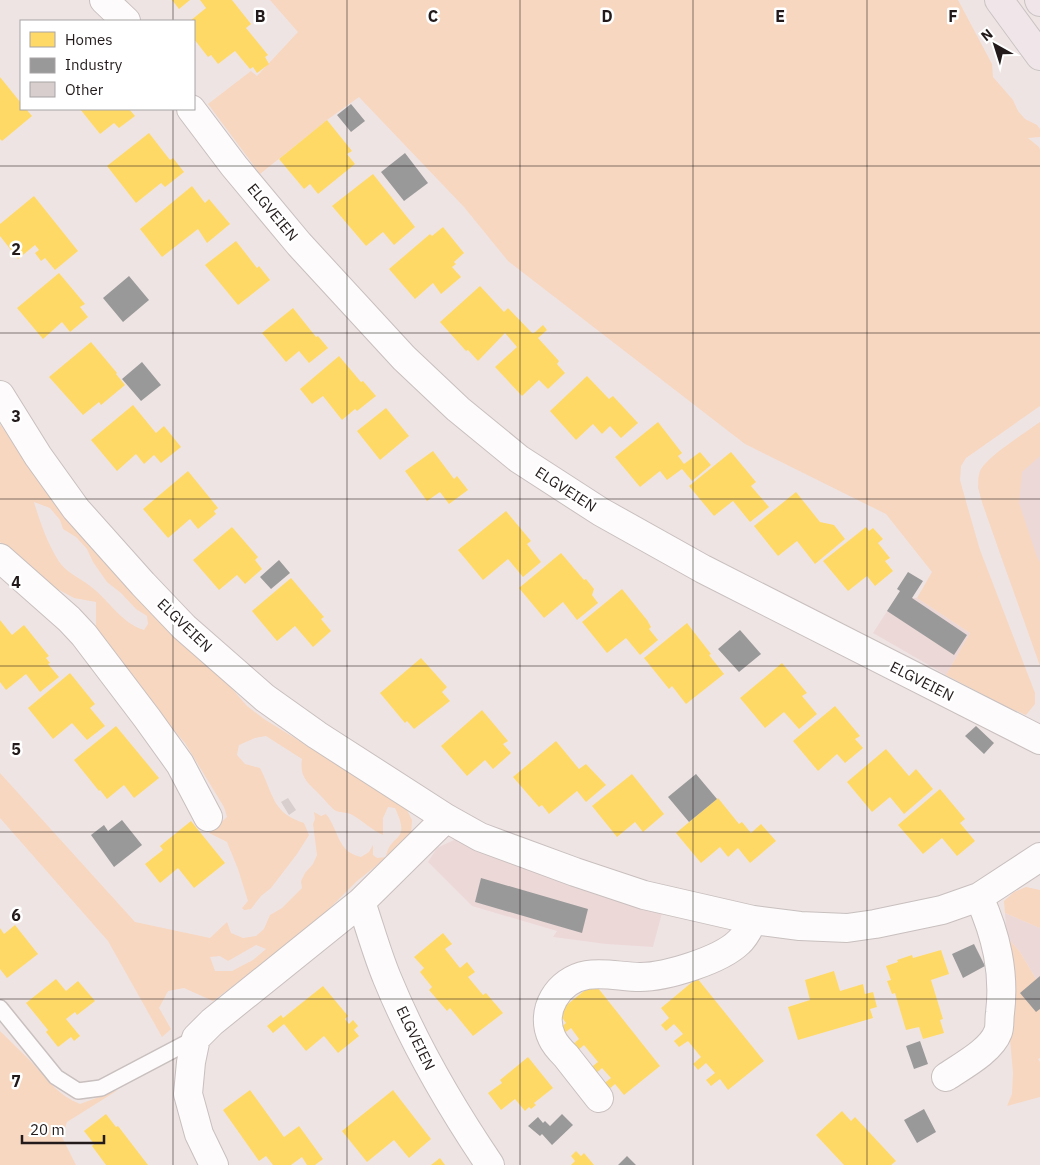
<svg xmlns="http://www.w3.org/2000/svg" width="1040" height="1165" viewBox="0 0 1040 1165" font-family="'IBM Plex Sans',sans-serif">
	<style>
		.built { fill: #edd8d8 }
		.green { fill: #f7d7bf; fill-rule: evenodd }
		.homes { fill: #ffd966 }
		.industry { fill: #999 }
		.building { fill: #d7cecd }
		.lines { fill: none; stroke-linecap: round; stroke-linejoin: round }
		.lane-casing { stroke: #c8bfbf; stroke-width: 18 }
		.street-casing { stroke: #c8bfbf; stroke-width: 30 }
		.primary-casing { stroke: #c9c3c3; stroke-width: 30 }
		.lane { stroke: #fdfbfb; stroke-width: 15 }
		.street { stroke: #fdfbfb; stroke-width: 28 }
		.primary { stroke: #f0e6e9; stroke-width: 28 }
		.grid { fill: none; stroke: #231b1b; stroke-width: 1; stroke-opacity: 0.55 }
		.labels { text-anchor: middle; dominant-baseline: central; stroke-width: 5; stroke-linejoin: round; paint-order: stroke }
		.street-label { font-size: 15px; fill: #231b1b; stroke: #fff }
		.grid-label { font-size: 16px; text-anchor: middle; font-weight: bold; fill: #231b1b; stroke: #fff; stroke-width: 5; stroke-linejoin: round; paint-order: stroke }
	</style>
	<rect width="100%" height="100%" fill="#efe4e4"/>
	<path class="built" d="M1040,422V663L1001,556L978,488L981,470L991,458Z
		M900,591L912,598H917L970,633L946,675L873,633Z
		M456,839L478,850L508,862L594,894L662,913L653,947L606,944L553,937L557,931L472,906L428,862L437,848Z
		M1005,913L1040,928V1009L1036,1012V979L1020,952L1007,937Z"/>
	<path class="green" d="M270,0H958L992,64L993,77L1013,100L1018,111L1025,119L1037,125L1040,129V137L1028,138L1039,147L1040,150V406L966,458L961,466L960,480L967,505L980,550L1035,693V704L1026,715L1007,707L946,675L970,633L917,598L932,572L886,514L745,444L508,261L464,207L359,97L327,120L260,174L208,104L251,71L257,76L298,32Z
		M1040,422V456L1022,472L1019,503L1037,557L1040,562V666L984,508C980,496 975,481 981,469C991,454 1025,433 1040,422Z
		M0,424L51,498L76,528L222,677L247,706L264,719L382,792L407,810L412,820L411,836L401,846L357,881L329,909L276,954L213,1001L184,988L168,991L159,1008L171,1029L162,1037L108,941L0,818V773L135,922L210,938L227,922L231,933L243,938L256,936L264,929L270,915L282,908L302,888L301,881L305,873L313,864L317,855L313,824L315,819L314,812L321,816L326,814C339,830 337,852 361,857L369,852L373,845V855L377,858L386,857C390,832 412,844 395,808L388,807L383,818V835C372,830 364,822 354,816C349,812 342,813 336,811C331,808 326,801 322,797C310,784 299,779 302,759L266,736L255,738L239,745L237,755L245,764L260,768C274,795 272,813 304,823L309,835L297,854L271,888L261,896L251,909L244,910L242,908L248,901L238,869L227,842L209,833L227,817L224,807L185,743L163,718L96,629V602L74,598L50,585L0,542ZM34,502L50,508L60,520L63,529L76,537L87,549L93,562L107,582L121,593L136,609L147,616L148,624L144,630C121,623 109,600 90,586C79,577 66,573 58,560C47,542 40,522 34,502ZM256,945L266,949L253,960L232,971H215L210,957L220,956L228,961Z
		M1026,887L1040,890V928L1005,913L1004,901L1014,892Z
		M1007,937L1020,952L1036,979V1012L1040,1009V1058L1038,1059L1040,1062V1097L1007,1106L1012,1094L1013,1073L1010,1039L1011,996Z
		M0,1031C12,1043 24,1054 36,1067C49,1082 60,1096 80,1104L118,1090L67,1122L62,1137L76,1165H0Z"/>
	<path class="homes" d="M172,0H190L179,9Z
		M200,0H232L251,24L246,28L268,55L265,57L269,64L257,73L253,67L250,69L235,51L218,64L211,55L208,57L194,39V21H190L206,8Z
		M0,77L21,103V109H26L32,116L2,141L0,139Z
		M80,109H129L135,116L119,128L114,123L100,134Z
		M327,120L352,151L347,154L355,164L318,194L310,184L304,189L279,159Z
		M149,133L170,160L173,158L184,172L165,187L161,183L136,203L107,166Z
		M373,174L415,227L394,245L383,232L366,246L332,206Z
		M192,186L205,203L209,199L230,224L207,243L198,229L162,257L140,229Z
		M34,196L78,251L55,270L45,258L41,261L35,253L39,250L35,245L18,259L0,236V224Z
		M443,227L464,253L454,262L456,264L452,267L461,277L441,294L433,283L415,299L389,269L430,234L432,236Z
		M236,241L257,268L259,266L270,280L238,305L205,265Z
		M59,273L85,304L80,307L88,317L70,332L62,322L43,339L17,308Z
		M480,286L504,312L508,308L532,333H534L543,325L547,330L538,338L559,361L557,364L565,373L548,389L539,380L522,396L495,367L517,347L505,333L478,361L468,350L466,351L440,322Z
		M293,308L316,337L318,336L328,348L309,363L299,351L286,362L262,333Z
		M91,342L117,373L116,374L125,385L101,405L99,402L83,415L49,377Z
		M339,356L361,382L363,381L376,396L357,411L355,409L342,420L323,396L312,404L300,389Z
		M587,376L609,399L613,396L638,423L621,438L610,426L602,434L593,424L576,440L550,411Z
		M133,405L156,433L164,426L181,447L161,463L154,455L144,464L136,454L117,471L91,440Z
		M386,408L409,436L380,460L357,431Z
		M658,422L682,453L678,456L684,464L700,452L711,465L692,481L682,469L667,480L660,471L640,487L615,457Z
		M433,451L454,479L457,476L468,490L449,504L440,492L427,501L405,471Z
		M731,452L756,482L751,486L769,507L750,522L733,501L714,516L689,486Z
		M188,471L218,508L214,511L216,514L198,529L190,519L168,538L143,509Z
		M796,492L820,522L834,525L845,539L815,564L797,541L778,556L754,526Z
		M506,511L531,541L527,544L541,562L523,577L508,559L483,580L458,550Z
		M232,527L258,557L255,560L262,569L245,584L237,575L219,590L193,560Z
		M866,527L869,531L873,528L883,539L878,543L890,558L885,561L893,571L875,586L867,576L848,591L823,561Z
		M561,553L584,580L586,579L594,589L592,595L598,603L577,620L563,602L544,618L519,588Z
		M291,578L324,617L321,619L331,631L313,647L295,626L277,641L252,611Z
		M622,589L647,620L651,627L649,629L658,640L640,655L626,638L607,653L582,622Z
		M0,620L12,635L24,625L49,656L46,658L50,663L48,664L59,677L40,692L26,674L6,690L0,682Z
		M687,623L711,654L709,655L724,674L686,704L672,686L669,689L644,658Z
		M421,658L447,687L442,692L450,701L414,729L407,721L405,723L380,693Z
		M782,663L807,693L802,696L817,714L799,729L784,712L765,728L740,698Z
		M70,673L95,704L90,708L105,726L87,740L72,723L53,739L28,708Z
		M835,706L860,736L855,739L863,748L845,763L837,754L818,771L793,741Z
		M482,710L508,741L503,744L511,753L493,769L485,760L467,776L441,746Z
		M116,726L159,778L134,798L124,785L107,799L100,790L99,791L74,760Z
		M556,741L579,769L586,764L606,785L586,802L577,791L549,814L542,805L539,807L513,777Z
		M886,749L909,776L916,769L933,789L904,814L890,797L872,812L847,782Z
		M632,774L664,814L643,832L635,822L617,837L592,806Z
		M940,789L965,819L960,823L975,841L957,856L942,838L923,854L898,825Z
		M718,798L739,824L742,822L751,833L761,824L776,841L750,863L738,848L728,857L720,847L701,863L676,833Z
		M191,821L225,863L194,888L178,868L160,883L145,864L163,850L160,846Z
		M15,925L38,954L7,978L0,969V928L4,934Z
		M443,933L452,944L445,949L460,968L467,962L475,972L468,977L483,995L486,993L503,1013L473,1036L450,1008L447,1011L429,990L432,987L420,972L424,968L414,957Z
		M941,950L949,974L931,980L943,1019L940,1020L944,1033L923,1039L919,1027L906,1030L895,993L892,994L887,981L891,980L886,966L898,962L897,960L912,955L913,958Z
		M834,971L840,991L863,984L865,994L873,992L877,1007L870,1009L873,1018L798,1040L788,1007L810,1000L805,980Z
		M697,978L764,1061L728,1090L720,1079L711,1086L706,1080L715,1073L706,1063L698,1070L693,1064L701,1057L688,1041L679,1047L674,1041L683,1034L674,1024L666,1031L661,1025L669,1018L661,1008Z
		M56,979L66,991L78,981L95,1001L77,1015L75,1012L66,1019L80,1036L74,1041L71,1037L58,1047L46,1032L48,1030L26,1003Z
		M594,983L660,1066L624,1095L615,1084L607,1091L602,1085L611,1078L602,1068L594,1075L589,1069L598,1062L584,1045L576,1052L571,1046L579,1039L571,1028L562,1035L558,1030L566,1023L558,1012Z
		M323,986L348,1016L345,1019L349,1024L353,1020L358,1026L354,1030L359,1036L338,1053L324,1036L306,1051L284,1024L273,1033L267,1026L281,1015L283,1018Z
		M528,1057L553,1088L534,1103L536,1105L531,1109L529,1107L525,1111L515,1099L501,1110L488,1093L502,1083L500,1080Z
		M250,1090L284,1137L299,1126L323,1159L315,1165H307L302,1157L291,1165H273L266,1156L259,1161L223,1110Z
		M393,1090L431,1139L409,1158L394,1140L367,1162L342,1131Z
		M842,1111L851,1121L855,1117L896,1161L891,1165H844L816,1135Z
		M106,1114L116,1127L118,1126L148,1165H106L92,1146L94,1144L84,1131Z
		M576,1151L581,1156L584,1153L594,1165H571L575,1161L571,1156Z
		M440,1158L445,1165H431Z"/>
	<path class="industry" d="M351,104L365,121L351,132L337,115Z
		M405,153L428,183L404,201L381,172Z
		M129,276L149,300L123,322L103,298Z
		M142,362L161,385L141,401L122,379Z
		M279,560L290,573L271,589L260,577Z
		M908,572L923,581L912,598L967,635L954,655L887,611L900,591L897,589Z
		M740,630L761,654L739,672L718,649Z
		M976,726L994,743L984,754L965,736Z
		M696,774L717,799L689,822L668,797Z
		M122,820L142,845L114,867L91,835L104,825L108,831Z
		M481,878L588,909L582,933L475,902Z
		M974,944L985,966L963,978L952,954Z
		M1040,976V1009L1036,1012L1020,993Z
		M920,1041L928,1064L914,1069L906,1046Z
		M924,1109L936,1132L917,1143L904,1120Z
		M562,1114L573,1125L552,1145L542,1134L540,1136L528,1126L538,1117L543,1123L545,1121L550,1126Z
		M627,1156L636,1165H618Z"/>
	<path class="building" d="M288,798L296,810L289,815L281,802Z"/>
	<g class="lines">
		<g class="lane-casing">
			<path id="lane" d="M0,1008L56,1077L78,1091L101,1088L196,1038"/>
		</g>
		<g class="street-casing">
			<path id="street" d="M104,0L126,21
				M191,109L234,166L299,244L404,358L458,409L519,459L601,512L703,569L1040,740
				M0,395L38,456L76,509L143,584L184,627L265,698L317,735L446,818L480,837L575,872L644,895L753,920L800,926L847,928L875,924L942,910L979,897L1040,857
				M0,558L69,619L84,635L147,718L180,764L208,817
				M361,902C370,928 377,954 387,978C414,1044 450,1106 490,1165
				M946,1077C962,1066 991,1051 998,1032C1000,1027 999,1019 1000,1013C1005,972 996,935 979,897
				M599,1098C588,1084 577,1070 566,1056C561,1051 555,1045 552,1038C539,1011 558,980 587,975C604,972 623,977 640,977C666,977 721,960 739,942C746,936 749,928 753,920
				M214,1165L199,1134L188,1094L191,1062L196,1038L212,1022L361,902L446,818"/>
		</g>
		<g class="primary-casing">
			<path id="primary" d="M999,0L1040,56
				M1039,0L1040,2"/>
		</g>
		<use href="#lane" class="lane"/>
		<use href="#street" class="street"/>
		<use href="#primary" class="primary"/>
	</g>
	<path class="grid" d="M173,0V21M347,0V1165M520,0V1165M693,0V1165M867,0V1165M173,109V1165M0,166H1040M0,333H1040M0,499H1040M0,666H1040M0,832H1040M0,999H1040"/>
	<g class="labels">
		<g class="street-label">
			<text transform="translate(273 212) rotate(50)">ELGVEIEN</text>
			<text transform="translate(566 489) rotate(33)">ELGVEIEN</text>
			<text transform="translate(185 625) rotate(44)">ELGVEIEN</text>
			<text transform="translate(922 681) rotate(27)">ELGVEIEN</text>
			<text transform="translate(416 1038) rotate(64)">ELGVEIEN</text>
		</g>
	</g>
	<g class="grid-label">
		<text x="260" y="22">B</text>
		<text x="433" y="22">C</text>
		<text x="607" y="22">D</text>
		<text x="780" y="22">E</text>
		<text x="953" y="22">F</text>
		<text x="16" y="255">2</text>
		<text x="16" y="422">3</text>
		<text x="16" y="588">4</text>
		<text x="16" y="755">5</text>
		<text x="16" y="921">6</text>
		<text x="16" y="1087">7</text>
	</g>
	<rect x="20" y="20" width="175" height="90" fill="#ffffff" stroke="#a7a4a4"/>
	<rect x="30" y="32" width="25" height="15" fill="#ffd966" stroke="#a7a4a4"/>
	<text x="65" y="45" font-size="15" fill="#231b1b">Homes</text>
	<rect x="30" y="58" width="25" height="15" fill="#999999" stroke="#a7a4a4"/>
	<text x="65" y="70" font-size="15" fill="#231b1b">Industry</text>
	<rect x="30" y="82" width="25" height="15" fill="#d7cecd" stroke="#a7a4a4"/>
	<text x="65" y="95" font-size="15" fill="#231b1b">Other</text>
	<g transform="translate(995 45) rotate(321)" stroke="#ffffff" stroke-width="4" paint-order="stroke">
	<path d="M0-4L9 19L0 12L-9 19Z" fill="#231b1b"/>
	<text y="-8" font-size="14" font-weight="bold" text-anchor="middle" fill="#231b1b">N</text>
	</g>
	<path d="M22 1135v8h82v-8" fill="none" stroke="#231b1b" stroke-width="2.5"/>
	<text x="30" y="1135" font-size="15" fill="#231b1b" stroke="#ffffff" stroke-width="4" paint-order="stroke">20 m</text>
</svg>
